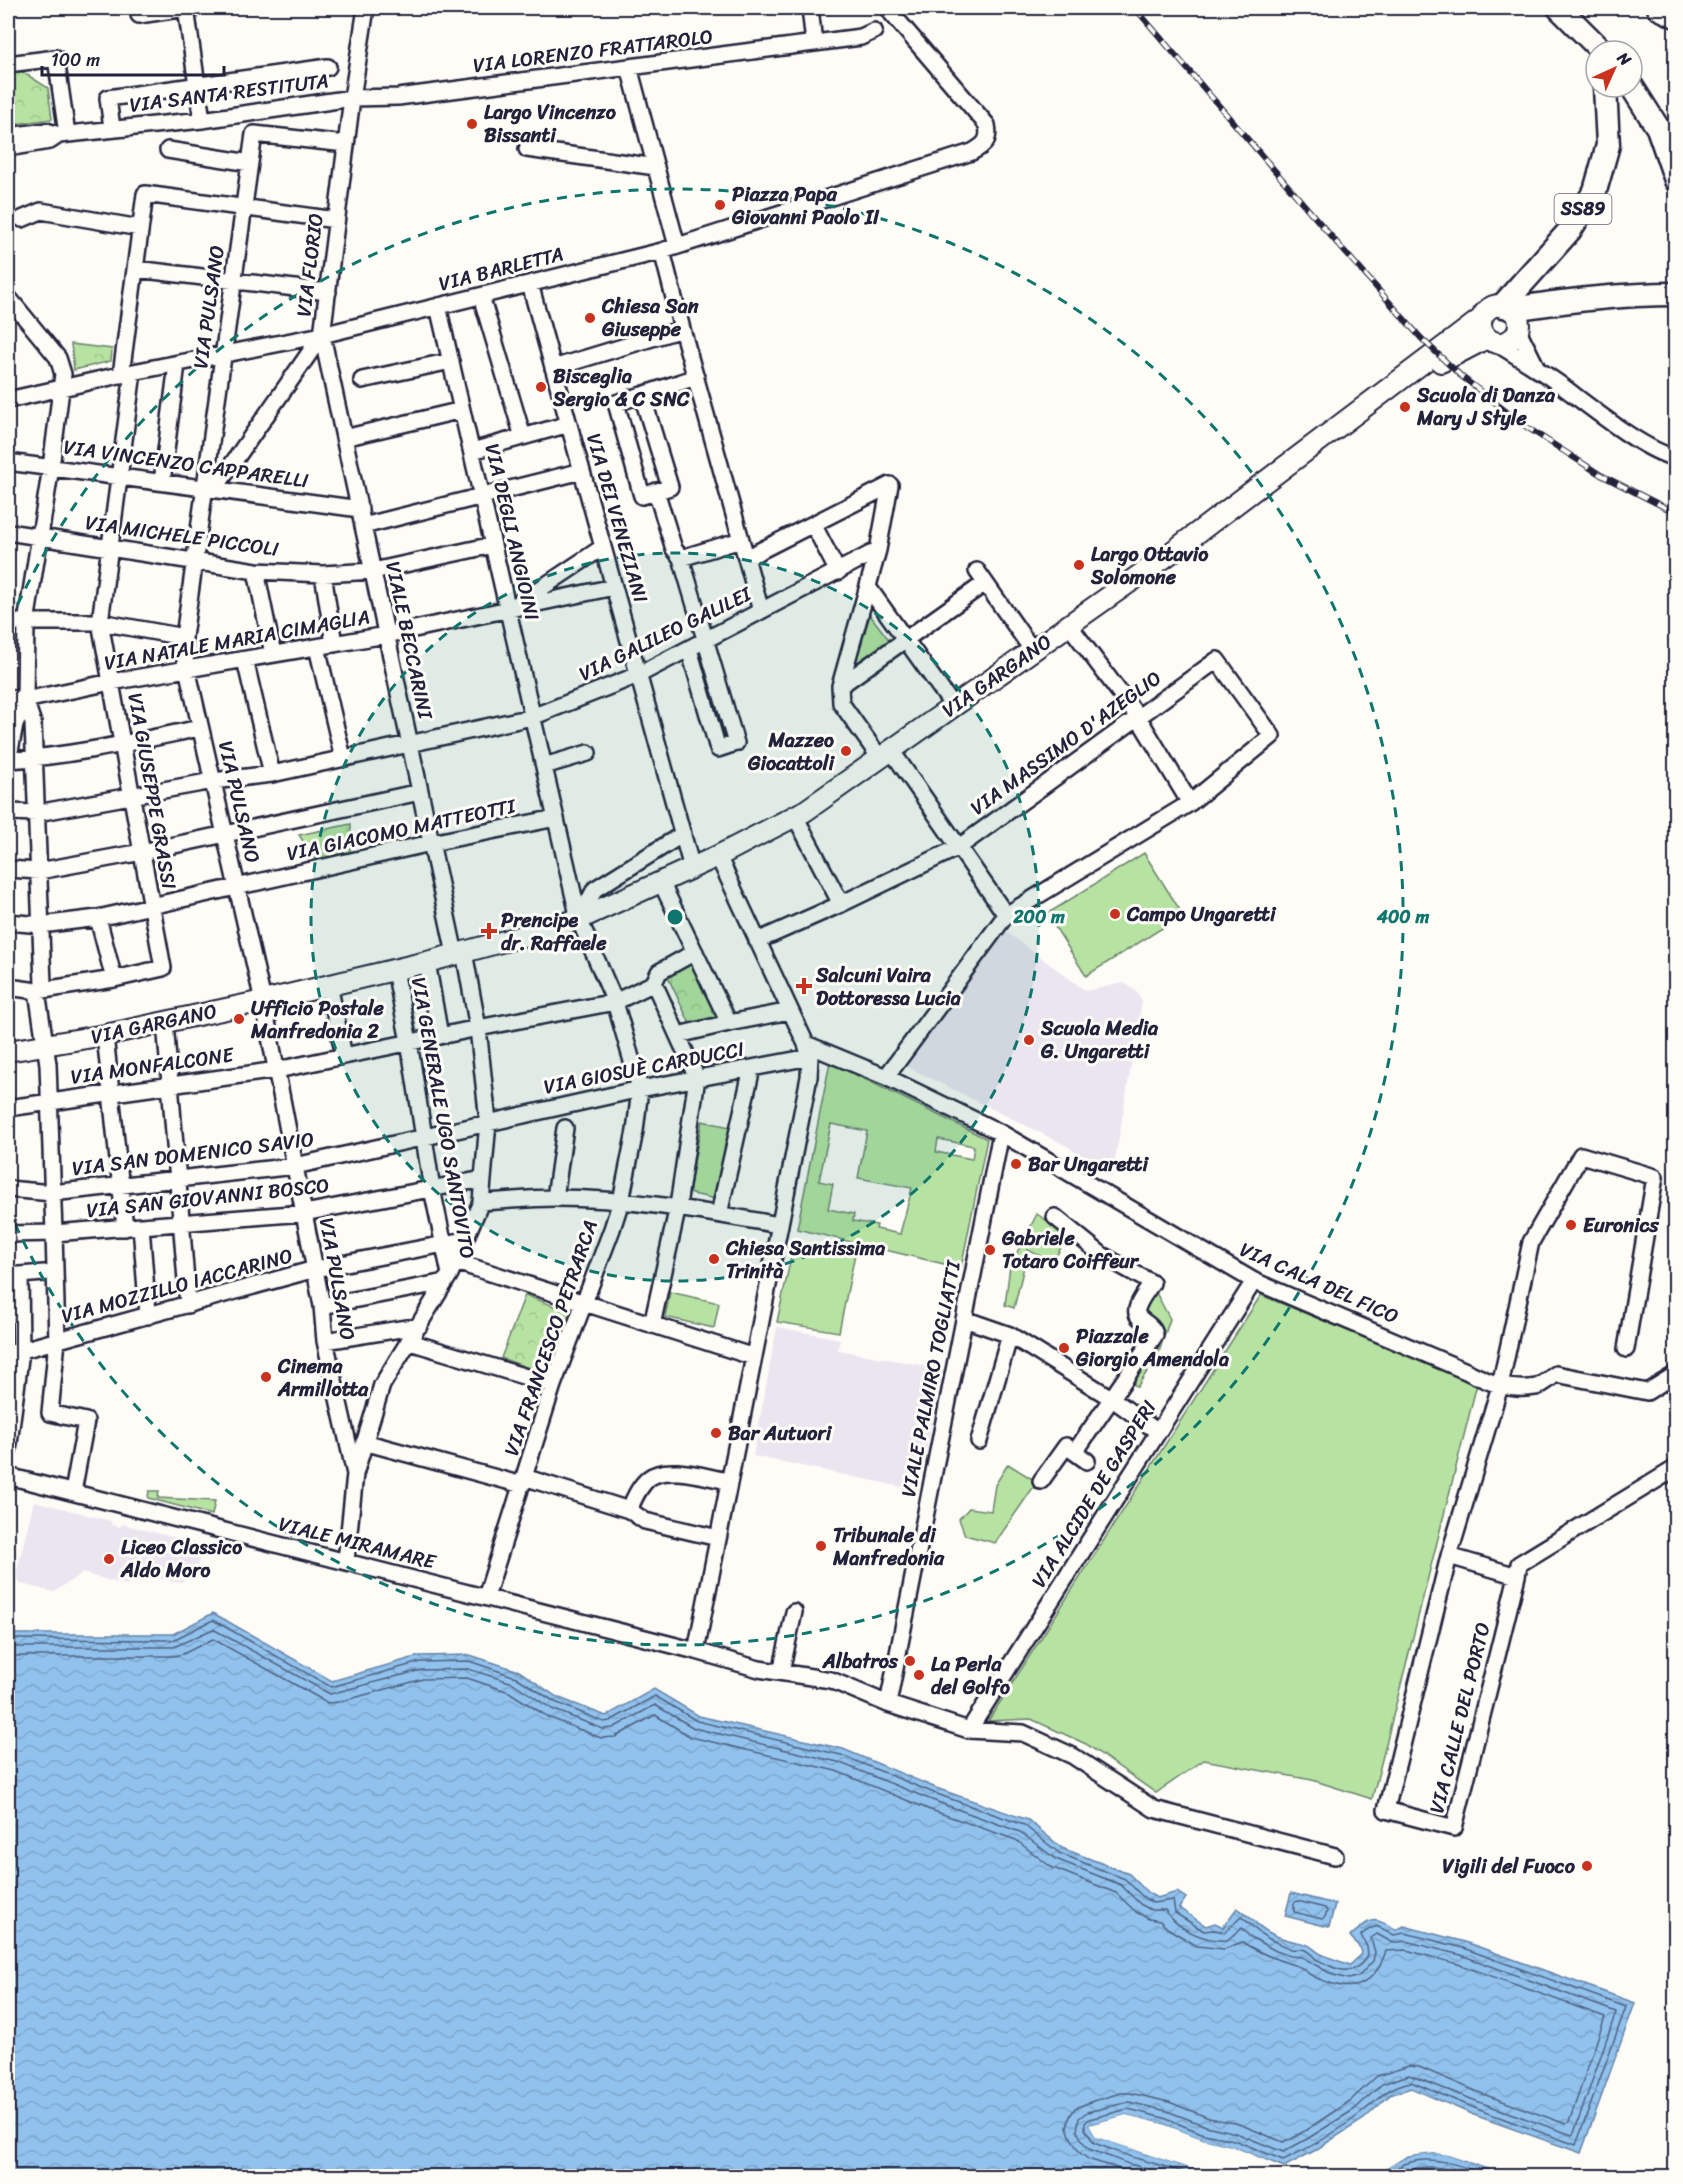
<svg xmlns="http://www.w3.org/2000/svg" width="1683" height="2184" viewBox="0 0 1683 2184" font-family="Sriracha,sans-serif">
	<style>
		.built { fill: #ebe5f0 }
		.grass { fill: #b6e3a1; stroke: #6c826e; stroke-width: 1.5; fill-rule: evenodd }
		.forest { fill: url(#forest-crowns); stroke: #6c826e; stroke-width: 1.5 }
		.water { fill: url(#water-waves); stroke: #6582a6; stroke-width: 1.5 }
		.pier { fill: #fdfcf7 }
		.lines { fill: none; stroke-linecap: round; stroke-linejoin: round }
		.shore { stroke: #4e6282; stroke-width: 1.5 }
		.minor-casing { stroke: #22223b; stroke-width: 20 }
		.major-casing { stroke: #22223b; stroke-width: 24 }
		.highway-casing { stroke: #22223b; stroke-width: 27 }
		.minor { stroke: #fdfcf7; stroke-width: 15 }
		.major { stroke: #fdfcf7; stroke-width: 20 }
		.highway { stroke: #fdfcf7; stroke-width: 22 }
		.rail-casing { stroke: #22223b; stroke-width: 6 }
		.rail { stroke: #fdfcf7; stroke-width: 4; stroke-dasharray: 11; stroke-linecap: butt }
		.ring { fill: none; stroke: #0f766e; stroke-width: 3; stroke-dasharray: 10 8 }
		.poi-dot { fill: #c8321e; stroke: #fdfcf7; stroke-width: 2 }
		.labels { text-anchor: middle; dominant-baseline: central; stroke-width: 6; stroke-linejoin: round; paint-order: stroke }
		.shield { fill: #fdfcf7; stroke: #646373; stroke-width: 1.5 }
		.shield-label { font-size: 18px; font-weight: bold; fill: #22223b }
		.street-label { font-size: 20px; fill: #22223b; stroke: #fdfcf7 }
		.poi-label { font-size: 20px; font-weight: bold; fill: #22223b; stroke: #fdfcf7; text-anchor: start }
		.centre { fill: #0f766e; stroke: #fdfcf7; stroke-width: 3 }
		.ring-label { font-size: 18px; text-anchor: middle; font-weight: bold; fill: #0f766e; stroke: #fdfcf7; stroke-width: 6; stroke-linejoin: round; paint-order: stroke }
	</style>
	<defs>
		<pattern id="forest-crowns" width="20" height="18" patternUnits="userSpaceOnUse" patternTransform="scale(1.5)"><rect width="20" height="18" fill="#b6e3a1"/><path d="M2 6a3 3 0 1 1 6 0M12 15a3 3 0 1 1 6 0" fill="none" stroke="#9cc28c"/></pattern>
		<pattern id="water-waves" width="16" height="10" patternUnits="userSpaceOnUse" patternTransform="scale(1.5)"><rect width="16" height="10" fill="#91c2ed"/><path d="M0 5q4-4 8 0t8 0" fill="none" stroke="#7da6cc"/></pattern>
	</defs>
	<rect width="100%" height="100%" fill="#fdfcf7"/>
	<filter id="ink" filterUnits="userSpaceOnUse"><feTurbulence type="fractalNoise" baseFrequency=".0167" numOctaves="2"/><feDisplacementMap in="SourceGraphic" scale="12" xChannelSelector="R" yChannelSelector="G"/><feConvolveMatrix kernelMatrix="1 2 1 2 8 2 1 2 1" color-interpolation-filters="sRGB"/></filter>
	<g filter="url(#ink)">
		<path class="built" d="M1005,931L1086,991L1124,983L1137,992L1142,1001L1112,1178L1067,1146L904,1065Z
			M777,1327L840,1339L838,1350L943,1369L918,1490L753,1456Z
			M34,1501L111,1521V1525L121,1527L122,1524L203,1545L194,1579L186,1577L181,1583L141,1574L126,1585L82,1573L54,1592L21,1584L16,1575Z"/>
		<path class="grass" d="M870,615L890,641L853,668Z
			M1144,853L1183,915L1086,976L1047,914Z
			M830,1062L987,1139L961,1268L797,1229ZM831,1124L867,1131L858,1178L912,1188L900,1234L876,1229L877,1225L853,1221L854,1214L828,1209L833,1184L819,1181ZM938,1139L974,1146L972,1159L936,1152Z
			M702,1121L730,1127L716,1199L688,1193Z
			M1037,1214L1068,1235L1053,1262L1028,1250L1014,1308L1005,1305L1010,1266Z
			M794,1243L855,1254L839,1332L777,1322Z
			M1153,1287L1170,1319L1158,1355L1137,1387L1128,1379L1158,1337L1142,1315Z
			M670,1292L719,1303L714,1328L665,1317Z
			M1261,1295L1477,1384L1372,1799L1312,1780L1204,1760L1156,1793L1086,1744L1031,1719L988,1721Z
			M1008,1464L1037,1482L995,1543L965,1535L959,1519L969,1508L991,1511L995,1485Z
			M149,1491H159L158,1498L215,1501L212,1515L148,1498Z"/>
		<path class="forest" d="M18,69L48,88L52,119L8,125V71Z
			M71,344L112,349L111,361L74,370Z
			M351,824L350,856L318,863L299,835Z
			M692,960L720,1018L690,1024L666,973Z
			M525,1295L572,1313L548,1375L501,1358Z"/>
		<path class="water" d="M213,1613L332,1681L419,1656L470,1655L519,1671L557,1697L606,1716L654,1689L699,1716L843,1749L936,1788L1028,1820L1062,1848L1129,1874L1148,1893L1157,1898L1177,1892L1186,1898L1179,1908L1206,1926L1215,1923L1223,1927L1237,1908C1250,1916 1257,1926 1270,1933C1282,1940 1293,1941 1305,1944C1311,1945 1315,1951 1321,1954C1331,1959 1340,1961 1350,1965L1362,1954L1361,1949L1350,1936C1371,1920 1371,1914 1396,1930L1404,1926L1465,1942L1635,2003L1581,2153L1474,2115L1411,2088L1390,2095L1364,2119L1314,2151L1284,2167L1231,2146L1202,2139L1163,2124L1126,2115L1089,2125L1096,2137L1213,2176H8V1634H173Z
			M1291,1893L1335,1904L1329,1927L1285,1916Z
			M1435,2153L1448,2155L1508,2176H1377C1397,2157 1409,2156 1435,2153Z"/>
		<path class="pier" d="M1126,2115L1163,2124L1202,2139L1231,2146L1286,2169L1282,2170L1231,2148L1201,2142L1162,2127L1126,2118L1094,2127L1098,2135L1134,2149L1169,2157L1211,2172L1216,2176H1213L1096,2137L1089,2125Z
			M1435,2150L1449,2152L1509,2174L1511,2176L1448,2155L1435,2153L1406,2156L1385,2169L1377,2176H1374L1383,2166L1405,2153Z"/>
		<g class="lines">
			<path class="shore" d="M8,1639L173,1640L213,1620L331,1687L420,1662L469,1661L516,1677L555,1702L604,1722L610,1721L655,1696L697,1721L841,1755L934,1793L1024,1825L1059,1853L1125,1879L1143,1897L1153,1903L1173,1900L1175,1913L1204,1931L1214,1930L1225,1932L1241,1917C1250,1922 1254,1931 1266,1937C1274,1942 1283,1945 1291,1949C1296,1950 1301,1948 1305,1950C1309,1952 1313,1956 1316,1959C1337,1970 1353,1979 1368,1955L1367,1947L1361,1935C1378,1922 1377,1926 1394,1935L1405,1933L1463,1948L1626,2007L1576,2145L1477,2109L1411,2082C1384,2088 1380,2099 1360,2114C1337,2132 1310,2148 1283,2160L1234,2140L1204,2134L1164,2118L1128,2109L1089,2119L1085,2123V2129L1094,2143L1132,2157L1197,2176
				M8,1647H174L213,1629L330,1694L421,1670L468,1669L513,1683L552,1709L603,1729L613,1728L655,1705L694,1728L838,1762L932,1800L1020,1832L1056,1859L1121,1885L1140,1904L1151,1910H1165C1176,1929 1206,1942 1227,1940L1242,1928L1249,1936L1276,1951L1290,1956L1302,1957L1333,1975L1349,1979L1359,1976L1373,1961L1375,1952L1371,1938L1377,1934L1393,1943L1405,1941L1461,1955L1616,2012L1574,2133L1572,2135L1479,2102L1409,2075L1382,2084L1355,2109L1307,2139L1283,2152L1236,2133L1206,2126L1167,2111L1129,2102L1087,2112L1079,2118L1077,2131L1084,2144L1089,2149L1129,2164L1174,2176
				M8,1656H174L183,1654L213,1639L328,1703L339,1702L423,1679L467,1678L509,1692L548,1717L601,1738L615,1737L655,1715L691,1737L836,1771L928,1809L1016,1840L1051,1867L1116,1893L1136,1912L1149,1919L1160,1921L1167,1928L1197,1946L1224,1949L1242,1942C1261,1954 1276,1960 1297,1966C1302,1967 1305,1971 1309,1974C1345,1993 1371,1994 1386,1951L1406,1950L1458,1964L1605,2017L1569,2122L1566,2124L1483,2094L1419,2067L1409,2066L1377,2076L1350,2101L1303,2132L1283,2142L1239,2124L1209,2118L1169,2102L1130,2093H1121L1093,2101L1075,2108L1070,2116L1067,2127L1070,2136L1079,2152L1088,2159L1141,2176
				M1297,1901L1325,1908L1327,1911L1325,1917L1322,1919L1294,1912V1903Z
				M1386,2176C1417,2147 1455,2164 1490,2176
				M1398,2176C1423,2161 1442,2167 1468,2176"/>
			<g class="minor-casing">
				<path id="minor" d="M138,8L139,15L186,8L202,120
					M810,8L814,43
					M8,64L56,58L67,134
					M629,67L677,246
					M112,128L108,98L328,67
					M8,136L47,131L59,135L202,120L352,98L398,97L861,37L874,31
					M346,144L254,134L184,637V655L263,1001L322,1306L325,1341L355,1474
					M8,148L50,141L59,135
					M527,149L656,167
					M168,150L250,163
					M22,219L41,211L140,228
					M662,251L682,329L761,611
					M136,269L328,292
					M530,284L692,868
					M481,296L523,437
					M8,297L58,358L63,374L51,467L26,623L25,700L33,723L43,984L37,991L48,1064L54,1233L57,1341L50,1413L86,1421L73,1492
					M438,306L579,919L615,1002L640,1089L635,1131L621,1201L612,1229L553,1385L486,1597
					M1518,330L1538,370
					M322,335L455,954
					M1496,343C1517,356 1538,369 1558,383C1588,405 1642,450 1676,458
					M553,368L682,329
					M121,375L145,194L336,220
					M362,380L451,361
					M642,395L670,487L642,496L616,403Z
					M642,395L696,377
					M8,400L133,372L322,335L662,251L972,152C985,145 990,140 987,125L887,8
					M344,438L462,410
					M472,451L569,424
					M8,462L360,509
					M162,482L177,364
					M205,488L221,480L322,335L352,98L366,8
					M656,491L674,549L681,558
					M813,524L838,572
					M363,526L582,471
					M8,532L256,571L323,574L373,571L493,545
					M878,550L840,686L841,703L880,758
					M746,558L890,485
					M256,571L273,654
					M977,571L1033,651
					M323,574L334,644
					M868,587L953,706
					M516,605L603,547
					M8,622H100L184,637
					M317,647L343,758
					M689,649L718,749L736,743L681,558L741,540
					M245,660L272,774
					M840,686L985,583
					M8,698L25,700L111,682L386,635L614,587
					M891,750L1006,915
					M8,760C72,756 137,741 200,728
					M8,762L15,724L25,700
					M544,766L588,753
					M8,812L37,813L213,781L272,774L532,717L638,675L878,550L890,485
					M795,816L841,904
					M8,869L39,871L142,852L420,792
					M661,882L729,1023L790,1011
					M98,918L114,979
					M579,919L595,889L683,834
					M8,922L41,925L98,918L431,843L556,818
					M757,941L841,904L959,847L1217,660L1272,736L1190,803
					M427,962L440,1036
					M395,970L409,1042L432,1189L450,1274
					M329,985L344,1056
					M8,987L37,991L114,979L163,968L100,622L133,372
					M165,1022L188,1305
					M105,1035L125,1228
					M678,1035L729,1023
					M806,1044L886,1077L1001,1133L1254,1281L1466,1371C1488,1382 1510,1392 1536,1387C1543,1385 1550,1378 1556,1374L1647,1392L1676,1374
					M886,1077L1006,915L1190,803L1138,717L1069,625
					M8,1108L277,1070L478,1028L615,1002L654,983L659,972L695,952
					M8,1189L52,1193L295,1166L640,1089L810,1057
					M555,1198L565,1128
					M481,1202C506,1201 530,1198 555,1198C631,1198 705,1212 780,1225
					M719,1214L752,1068
					M1055,1217L1102,1255L1152,1283C1147,1291 1139,1300 1137,1309C1134,1321 1153,1322 1155,1335L1075,1452
					M141,1226L148,1316
					M8,1234L54,1233L304,1213L483,1179
					M456,1262L754,1357
					M8,1275H20L21,1351L8,1451
					M20,1275L44,1273
					M322,1306L445,1282
					M964,1319L1010,1335L1111,1398L1158,1432
					M652,1325L678,1206L697,1078L654,983
					M325,1341L419,1326
					M410,1342L553,1385
					M8,1354L315,1269L465,1240
					M979,1441L1010,1335
					M364,1442L522,1485
					M8,1476L696,1651L759,1669L831,1680L888,1704L969,1730L1023,1733L1073,1756L1154,1809L1335,1856
					M524,1477L629,1510L645,1521L718,1538
					M1041,1481L1066,1446L1087,1461
					M629,1510C634,1499 639,1486 649,1478C667,1464 708,1478 729,1481
					M1449,1556L1517,1576L1454,1828L1386,1810L1449,1556L1500,1386L1531,1242L1581,1155L1655,1177L1626,1349
					M346,1561L355,1474L382,1385L450,1274L481,1202L488,1122L478,1028L464,952
					M1517,1576L1519,1564L1676,1468
					M696,1651L809,1077L810,1057L806,1044L718,856
					M781,1672L794,1612
					M888,1704L1001,1133
					M969,1730L1254,1281"/>
			</g>
			<g class="major-casing">
				<path id="major" d="M1481 324a19 19 0 1 1 38 0a19 19 0 1 1-38 0Z
					M1441,362L1487,338
					M8,1051L105,1035L263,1001L427,962L534,933L579,919L718,856L805,811L1168,555L1482,318"/>
			</g>
			<g class="highway-casing">
				<path id="highway" d="M1559,8L1602,51
					M1659,8L1676,16
					M1632,87L1658,128L1676,180
					M1502,306L1570,230L1595,191L1608,145L1605,87
					M1511,309C1566,301 1620,294 1676,294"/>
			</g>
			<use href="#minor" class="minor"/>
			<use href="#major" class="major"/>
			<use href="#highway" class="highway"/>
			<g class="rail-casing">
				<path id="rail" d="M1135,8L1337,243L1421,338L1461,376L1525,426L1601,475L1676,513"/>
			</g>
			<use href="#rail" class="rail"/>
		</g>
	</g>
	<circle cx="675" cy="917" r="364" fill="#0f766e" fill-opacity=".12"/>
	<g class="ring">
		<circle cx="675" cy="917" r="364"/>
		<path d="M10 621A728 728 0 1 1 10 1213"/>
	</g>
	<g class="poi-dot">
		<circle cx="472" cy="124" r="6"/>
		<circle cx="720" cy="205" r="6"/>
		<circle cx="590" cy="318" r="6"/>
		<circle cx="541" cy="387" r="6"/>
		<circle cx="1405" cy="407" r="6"/>
		<circle cx="1079" cy="565" r="6"/>
		<circle cx="846" cy="751" r="6"/>
		<circle cx="1115" cy="914" r="6"/>
		<path d="M486 922h6v6h6v6h-6v6h-6v-6h-6v-6h6z"/>
		<path d="M801 977h6v6h6v6h-6v6h-6v-6h-6v-6h6z"/>
		<circle cx="239" cy="1019" r="6"/>
		<circle cx="1029" cy="1040" r="6"/>
		<circle cx="1016" cy="1164" r="6"/>
		<circle cx="1571" cy="1225" r="6"/>
		<circle cx="990" cy="1250" r="6"/>
		<circle cx="714" cy="1259" r="6"/>
		<circle cx="1064" cy="1348" r="6"/>
		<circle cx="266" cy="1377" r="6"/>
		<circle cx="716" cy="1433" r="6"/>
		<circle cx="821" cy="1546" r="6"/>
		<circle cx="109" cy="1559" r="6"/>
		<circle cx="910" cy="1661" r="6"/>
		<circle cx="919" cy="1675" r="6"/>
		<circle cx="1587" cy="1866" r="6"/>
	</g>
	<g class="labels">
		<rect class="shield" x="1554.5" y="194" width="57" height="30" rx="4.5"/>
		<g class="shield-label">
			<text x="1583" y="209">SS89</text>
		</g>
		<g class="street-label">
			<text transform="translate(593 51) rotate(-7)">VIA LORENZO FRATTAROLO</text>
			<text transform="translate(229 93) rotate(-7)">VIA SANTA RESTITUTA</text>
			<text transform="translate(310 265) rotate(-83)">VIA FLORIO</text>
			<text transform="translate(501 269) rotate(-14)">VIA BARLETTA</text>
			<text transform="translate(209 307) rotate(-82)">VIA PULSANO</text>
			<text transform="translate(186 464) rotate(8)">VIA VINCENZO CAPPARELLI</text>
			<text transform="translate(617 518) rotate(74)">VIA DEI VENEZIANI</text>
			<text transform="translate(512 532) rotate(77)">VIA DEGLI ANGIOINI</text>
			<text transform="translate(182 536) rotate(8)">VIA MICHELE PICCOLI</text>
			<text transform="translate(665 634) rotate(-26)">VIA GALILEO GALILEI</text>
			<text transform="translate(237 640) rotate(-10)">VIA NATALE MARIA CIMAGLIA</text>
			<text transform="translate(409 640) rotate(78)">VIALE BECCARINI</text>
			<text transform="translate(997 676) rotate(-35)">VIA GARGANO</text>
			<text transform="translate(1066 743) rotate(-36)">VIA MASSIMO D'AZEGLIO</text>
			<text transform="translate(152 791) rotate(80)">VIA GIUSEPPE GRASSI</text>
			<text transform="translate(239 802) rotate(77)">VIA PULSANO</text>
			<text transform="translate(401 830) rotate(-12)">VIA GIACOMO MATTEOTTI</text>
			<text transform="translate(154 1024) rotate(-12)">VIA GARGANO</text>
			<text transform="translate(152 1066) rotate(-8)">VIA MONFALCONE</text>
			<text transform="translate(644 1068) rotate(-11)">VIA GIOSUÈ CARDUCCI</text>
			<text transform="translate(443 1118) rotate(80)">VIA GENERALE UGO SANTOVITO</text>
			<text transform="translate(193 1154) rotate(-7)">VIA SAN DOMENICO SAVIO</text>
			<text transform="translate(208 1198) rotate(-6)">VIA SAN GIOVANNI BOSCO</text>
			<text transform="translate(337 1279) rotate(80)">VIA PULSANO</text>
			<text transform="translate(1319 1283) rotate(24)">VIA CALA DEL FICO</text>
			<text transform="translate(177 1286) rotate(-15)">VIA MOZZILLO IACCARINO</text>
			<text transform="translate(551 1338) rotate(-71)">VIA FRANCESCO PETRARCA</text>
			<text transform="translate(931 1379) rotate(-79)">VIALE PALMIRO TOGLIATTI</text>
			<text transform="translate(1094 1494) rotate(-58)">VIA ALCIDE DE GASPERI</text>
			<text transform="translate(357 1543) rotate(14)">VIALE MIRAMARE</text>
			<text transform="translate(1460 1718) rotate(-76)">VIA CALLE DEL PORTO</text>
		</g>
		<g class="poi-label">
			<text x="484" y="112">Largo Vincenzo<tspan x="484" dy="23">Bissanti</tspan></text>
			<text x="732" y="194">Piazza Papa<tspan x="732" dy="23">Giovanni Paolo II</tspan></text>
			<text x="602" y="306">Chiesa San<tspan x="602" dy="23">Giuseppe</tspan></text>
			<text x="553" y="376">Bisceglia<tspan x="553" dy="23">Sergio &amp; C SNC</tspan></text>
			<text x="1417" y="395">Scuola di Danza<tspan x="1417" dy="23">Mary J Style</tspan></text>
			<text x="1091" y="554">Largo Ottavio<tspan x="1091" dy="23">Solomone</tspan></text>
			<text x="834" y="740" text-anchor="end">Mazzeo<tspan x="834" dy="23">Giocattoli</tspan></text>
			<text x="1127" y="914">Campo Ungaretti</text>
			<text x="501" y="920">Prencipe<tspan x="501" dy="23">dr. Raffaele</tspan></text>
			<text x="816" y="975">Salcuni Vaira<tspan x="816" dy="23">Dottoressa Lucia</tspan></text>
			<text x="251" y="1008">Ufficio Postale<tspan x="251" dy="23">Manfredonia 2</tspan></text>
			<text x="1041" y="1028">Scuola Media<tspan x="1041" dy="23">G. Ungaretti</tspan></text>
			<text x="1028" y="1164">Bar Ungaretti</text>
			<text x="1583" y="1225">Euronics</text>
			<text x="1002" y="1238">Gabriele<tspan x="1002" dy="23">Totaro Coiffeur</tspan></text>
			<text x="726" y="1248">Chiesa Santissima<tspan x="726" dy="23">Trinità</tspan></text>
			<text x="1076" y="1336">Piazzale<tspan x="1076" dy="23">Giorgio Amendola</tspan></text>
			<text x="278" y="1366">Cinema<tspan x="278" dy="23">Armillotta</tspan></text>
			<text x="728" y="1433">Bar Autuori</text>
			<text x="833" y="1535">Tribunale di<tspan x="833" dy="23">Manfredonia</tspan></text>
			<text x="121" y="1547">Liceo Classico<tspan x="121" dy="23">Aldo Moro</tspan></text>
			<text x="898" y="1661" text-anchor="end">Albatros</text>
			<text x="931" y="1664">La Perla<tspan x="931" dy="23">del Golfo</tspan></text>
			<text x="1575" y="1866" text-anchor="end">Vigili del Fuoco</text>
		</g>
	</g>
	<circle cx="675" cy="917" r="9" class="centre"/>
	<g class="ring-label">
		<text x="1039" y="923">200 m</text>
		<text x="1403" y="923">400 m</text>
	</g>
	<rect width="1683" height="2184" fill="none" stroke="#fdfcf7" stroke-width="30"/>
	<rect x="15" y="15" width="1653" height="2154" fill="none" stroke="#22223b" stroke-width="2" filter="url(#ink)"/>
	<g transform="translate(1614 69) rotate(45)"><circle r="28" fill="#fdfcf7" stroke="#a5a5ac" stroke-width="1.5"/>
	<path d="M0-4.5L10 22L0 15L-10 22Z" fill="#c8321e"/>
	<text y="-9" font-size="16" font-weight="bold" text-anchor="middle" fill="#22223b">N</text>
	</g>
	<path d="M42 66v9h182v-9" fill="none" stroke="#22223b" stroke-width="3"/>
	<text x="51" y="66" font-size="18" fill="#22223b" stroke="#fdfcf7" stroke-width="4.5" paint-order="stroke">100 m</text>
</svg>
